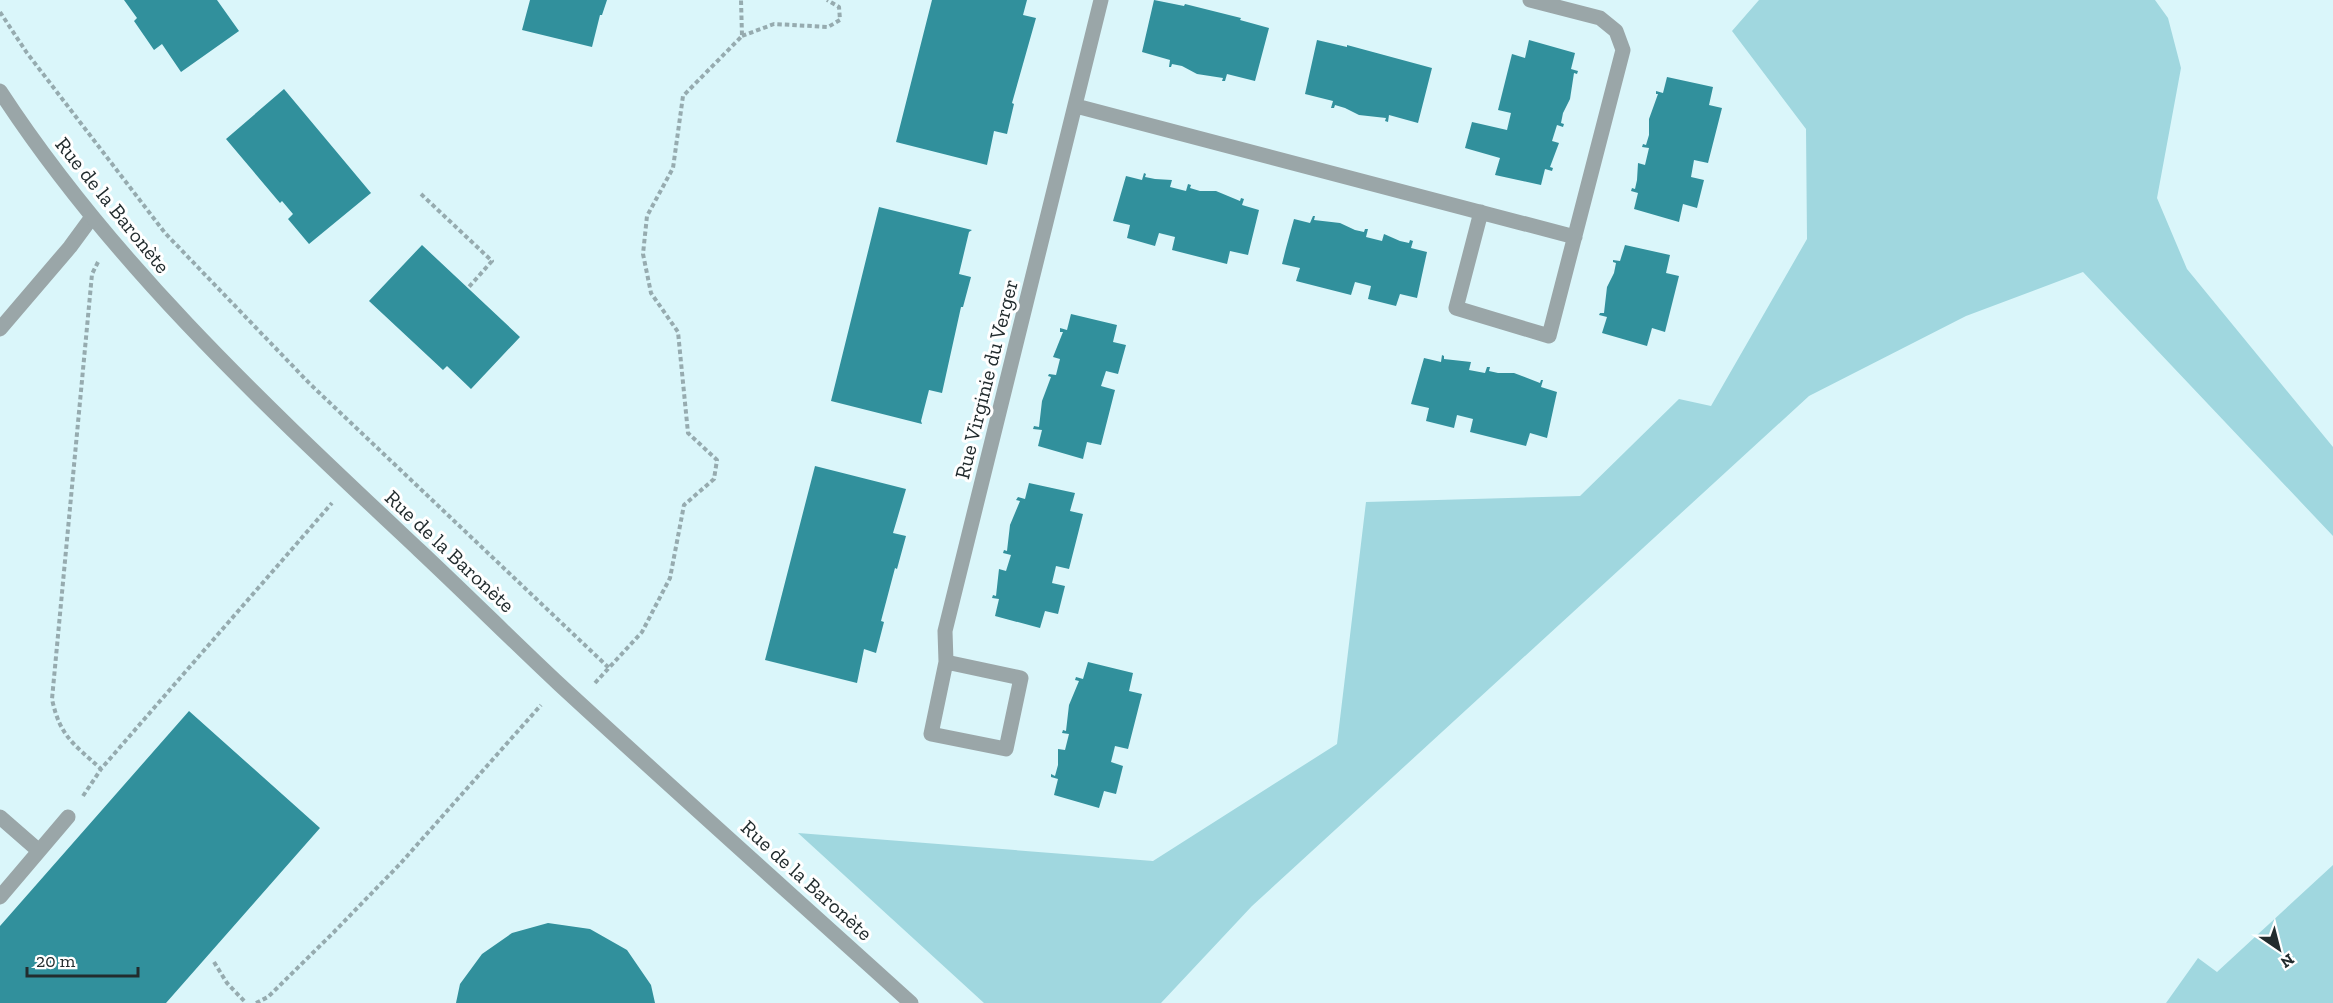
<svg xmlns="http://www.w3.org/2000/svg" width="2333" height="1003" viewBox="0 0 2333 1003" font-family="'Zilla Slab',serif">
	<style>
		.green { fill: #a0d7df }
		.building { fill: #31909c }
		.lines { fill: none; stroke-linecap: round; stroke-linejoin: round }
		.path { stroke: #96abaf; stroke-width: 4; stroke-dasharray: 4.5 3; stroke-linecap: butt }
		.service { stroke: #9aa6a8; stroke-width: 15 }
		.minor { stroke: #9aa6a8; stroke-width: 15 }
		.tertiary { stroke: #9aa6a8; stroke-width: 15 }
		.labels { text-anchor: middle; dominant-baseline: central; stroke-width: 6; stroke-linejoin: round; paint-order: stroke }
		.street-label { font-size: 21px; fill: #222c2e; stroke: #fff }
	</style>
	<rect width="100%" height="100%" fill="#daf6fa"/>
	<path class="green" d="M1759,0H2155L2168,18L2181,68L2157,198L2187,269L2333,447V536L2083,272L1966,316L1809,396L1252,906L1161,1003H984L798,833L1153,861L1337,744L1366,502L1580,496L1679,399L1711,406L1807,239L1806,129L1732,31Z
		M2333,865V1003H2166L2198,958L2217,972Z"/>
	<path class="building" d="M124,0H217L239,31L181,72L162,44L154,50L134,21L137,18Z
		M530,0H607L602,15H600L592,47L522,30Z
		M932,0H1027L1023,15L1036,18L1012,103L1014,104L1007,134L994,131L987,165L896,142Z
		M1154,0L1184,6L1185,4L1241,18L1240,20L1269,28L1255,81L1227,74L1225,81H1222L1223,78L1197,74L1182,66L1172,64L1171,67H1169L1170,60L1142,52Z
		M1317,40L1347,47V45L1432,68L1418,123L1389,115L1388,122L1385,121L1386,118L1359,115L1345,108L1335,105L1334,108H1331L1333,101L1305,94Z
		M1529,40L1575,53L1571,69L1578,71L1577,74L1574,73L1570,99L1563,113L1561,123L1564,124L1563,127L1557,125L1552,141L1559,143L1550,167L1553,168L1552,171L1545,169L1541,185L1495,175L1500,158L1465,148L1472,122L1507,130L1511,113L1498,110L1512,54L1525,58Z
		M1667,77L1713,87L1709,105L1722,108L1708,163L1694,160L1691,177L1704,180L1697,208L1683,204L1679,222L1634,209L1638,193L1631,191L1632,188L1635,189L1637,180L1638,163L1645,165L1649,148L1642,147L1643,144L1646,145L1649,135V119L1658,94H1656V91L1663,93Z
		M284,89L371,193L309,244L288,219L293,214L282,201L280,203L226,139Z
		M1144,173L1146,174L1145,177L1155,179L1172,180L1170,187L1186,191L1188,184L1191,185L1190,188L1200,191H1216L1240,201L1241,198L1244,199L1242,205L1259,210L1248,255L1230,251L1227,264L1172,250L1175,237L1159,233L1155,246L1127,238L1130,225L1113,221L1126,176L1142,180Z
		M879,207L972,230L969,232L959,274L971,277L963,307H961L942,393L929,390L921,421L922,424L831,401Z
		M1313,216H1315L1314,220L1340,223L1355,230L1364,232L1365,229H1368L1366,237L1382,241L1384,234L1400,241L1409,243L1410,240L1413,241L1411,248L1427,252L1417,298L1400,294L1396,306L1368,299L1371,286L1355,282L1351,295L1296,281L1300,268L1282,264L1286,248L1294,219L1310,223Z
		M422,245L520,337L471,389L447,366L443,370L369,301Z
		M1625,245L1670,255L1666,273L1679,276L1665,332L1652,328L1647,346L1602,333L1607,317L1599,315L1600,313H1604L1607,287L1614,273L1616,263L1613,262V260L1620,261Z
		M1071,314L1117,325L1113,342L1126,345L1118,374L1106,371L1101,386L1115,390L1101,445L1087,442L1083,459L1038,446L1042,430L1033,429L1034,426L1039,427L1042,401L1051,377L1048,376L1049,374L1056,375L1060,359L1053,357L1063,332H1060V328L1067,330Z
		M1442,355L1444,356V359L1471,362L1469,370L1485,373L1487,367H1490L1489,371L1498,373H1514L1540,383L1541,380H1543L1541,387L1557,392L1547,438L1530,433L1526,446L1470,432L1473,419L1457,415L1454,428L1426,421L1429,408L1411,404L1424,358L1441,362Z
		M815,466L906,489L893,533L906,536L897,569L895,568L881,621L884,622L876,653L864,649L857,683L765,660Z
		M1029,483L1075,493L1070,511L1083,514L1069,569L1056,566L1052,583L1065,586L1058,614L1045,611L1040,628L995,616L999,599L992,598L993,595L996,596L999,569L1006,571L1011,555L1003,553L1004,550L1007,551L1010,525L1020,501L1016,500L1018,497L1025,499Z
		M1088,662L1133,673L1129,691L1142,694L1128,749L1115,746L1111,762L1123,766L1116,794L1104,791L1099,808L1054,795L1058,779L1051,777V774L1055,776L1058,765V749L1065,750L1069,734L1062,733L1063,730L1066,731L1069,705L1079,681L1075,680L1076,677L1083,679Z
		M189,711L320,828L166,1003H0V926Z
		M548,923L590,929L627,950L651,985L655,1003H456L460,984L482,954L512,933Z"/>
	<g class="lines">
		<path class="path" d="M0,12L27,53L165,233L310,384L609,668
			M742,36L774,24L828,27L840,20L839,7L827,0
			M421,194L492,261L468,288
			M98,262L92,274L52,699C60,737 74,744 101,769L332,503
			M595,683L642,632L670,578L684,505L714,479L717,460L688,433L678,332L651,293L643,254L647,216L673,168L683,96L742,36L741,0
			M83,796L101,769
			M214,962L227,983L246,1003
			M256,1003L268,997L333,933L400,864L541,705"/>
		<path class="service" d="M0,329L70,247L92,217
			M0,817L39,851
			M0,897L68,817"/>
		<path class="minor" d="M1076,106L1575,237
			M1481,212L1456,308L1549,336L1623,50L1616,31L1600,18L1530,0
			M946,662L1021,678L1006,749L931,734L946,662L945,631L1101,0"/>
		<path class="tertiary" d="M0,91C114,266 268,408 419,550C467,595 513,641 560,685C676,792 794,897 911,1003"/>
	</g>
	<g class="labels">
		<g class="street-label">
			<text transform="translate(113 205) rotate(51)">Rue de la Baronète</text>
			<text transform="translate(986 379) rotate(-76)">Rue Virginie du Verger</text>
			<text transform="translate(450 551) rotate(43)">Rue de la Baronète</text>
			<text transform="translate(807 880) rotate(42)">Rue de la Baronète</text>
		</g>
	</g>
	<g transform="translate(2279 949) rotate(145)" stroke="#ffffff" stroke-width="4.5" paint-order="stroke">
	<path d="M0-4.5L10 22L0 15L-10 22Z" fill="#222c2e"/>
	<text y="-9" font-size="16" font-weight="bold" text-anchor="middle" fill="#222c2e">N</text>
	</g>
	<path d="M27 967v9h111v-9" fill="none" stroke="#222c2e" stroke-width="3"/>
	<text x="36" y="967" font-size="18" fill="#222c2e" stroke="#ffffff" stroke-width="4.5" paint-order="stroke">20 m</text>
</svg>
